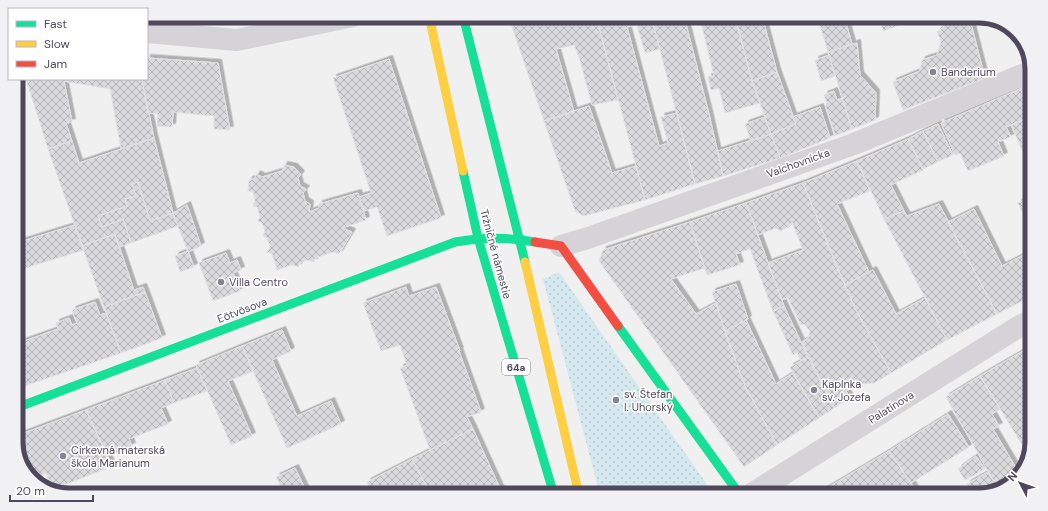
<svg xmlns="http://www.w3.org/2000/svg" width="1048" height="511" viewBox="0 0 1048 511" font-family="'DM Sans',sans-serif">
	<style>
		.park { fill: url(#park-dots) }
		.building { fill: url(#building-cross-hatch); stroke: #e2e1e3; filter: url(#shadow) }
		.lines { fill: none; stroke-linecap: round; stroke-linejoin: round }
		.street { stroke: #d5d3d7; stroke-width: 22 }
		.fast { stroke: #16e098; stroke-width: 9 }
		.slow { stroke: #ffcf43; stroke-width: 9 }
		.jam { stroke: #f24e42; stroke-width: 9 }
		.poi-dot { fill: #878390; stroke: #fff; stroke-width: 1.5 }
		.labels { text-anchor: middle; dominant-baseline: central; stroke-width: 3; stroke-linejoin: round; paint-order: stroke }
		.shield { fill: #fff; stroke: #847f8d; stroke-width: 1 }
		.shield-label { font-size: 10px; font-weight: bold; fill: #4f485c }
		.poi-label { font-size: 11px; fill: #4f485c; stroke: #fff; text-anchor: start }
		.street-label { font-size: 11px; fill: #4f485c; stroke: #fff }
		.rim { fill: none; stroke: #4f485c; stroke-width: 5 }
	</style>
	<defs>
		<pattern id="park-dots" width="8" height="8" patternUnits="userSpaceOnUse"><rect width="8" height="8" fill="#d5e8ef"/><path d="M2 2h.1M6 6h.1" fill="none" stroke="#b9c8cf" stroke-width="1.8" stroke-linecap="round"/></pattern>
		<pattern id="building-cross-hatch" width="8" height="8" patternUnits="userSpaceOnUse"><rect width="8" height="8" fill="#dad9dc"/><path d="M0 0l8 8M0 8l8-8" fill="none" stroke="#b3b2b6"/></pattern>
		<filter id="shadow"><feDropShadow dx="3.5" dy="-3.5" stdDeviation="0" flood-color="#0004"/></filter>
	</defs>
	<rect width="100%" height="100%" fill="#f0f0f0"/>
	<path class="park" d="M559,272L708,486L695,495H600L543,279Z"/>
	<path class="building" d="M515,16H596L618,100L592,105L579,57L574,45L556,49L574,112L544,121L509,18Z
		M596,16H651L660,49L645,53L637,25L627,27L659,146L668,143L661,117L677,113L695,184L645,200Z
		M651,16H684L709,114L723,176L695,184Z
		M684,16H708L685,21Z
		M708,16H735L750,74L760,103L725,113L719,88L711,90L708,77L714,76L700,18Z
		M735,16H762L777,72L752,81Z
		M817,16H844L852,44L828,52Z
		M879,16H925L883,31Z
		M940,16H969L985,78L903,110L893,82L920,71L922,60L937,55L941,41L937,32L944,27Z
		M857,43L860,75L876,93L875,120L852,129L828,52Z
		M829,55L835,76L821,81L815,60Z
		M147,58L218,63L230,130L214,129V116L173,112L172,127L157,126L158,114L148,113L142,79H147Z
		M389,59L441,218L387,236L377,207L364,211L359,197L371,193L333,78Z
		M777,72L796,124L771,134L752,81Z
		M26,79H142L154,138L121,149L110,89L64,81L72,122L66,123L72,141L48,149Z
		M1032,82V113L1019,87Z
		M1020,89L1032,113V116L1006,127L1011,137L998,142L1004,156L968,171L960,153L955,155L941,123Z
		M834,91L837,100L842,98L852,129L835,136L825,104H827L824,95Z
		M589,106L612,173L636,166L645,200L584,216L575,211L544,121Z
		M820,107L830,138L780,158L771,134L796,124L793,117Z
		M1032,116V162L1028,164L1011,125Z
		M765,117L771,134L751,141L745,124Z
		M938,124L953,155L938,162L923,131Z
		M923,131L938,162L923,169L908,139Z
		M771,134L780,158L723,176L718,151Z
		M154,138L173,213L150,221L138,182L132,184L136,196L125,199L127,206L98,216L102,227L123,219L131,243L119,247L115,234L82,246L48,149L72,141L79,163Z
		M908,139L923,170L891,185L904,211L884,219L857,161Z
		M857,161L870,191L837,204L869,272L845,285L803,183Z
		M1032,162V172L1028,164Z
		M284,165L294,167L301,174L298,178L300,186L306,189L303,193L305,201L310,204L309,212L319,208V204L358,193L366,220L342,228L352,232L339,254L333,252L315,258L314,262L307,260L300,263L298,267L292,265L277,270L272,254L267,252L270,247L267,238L263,236L265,231L262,223L258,221L260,216L257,207L253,206L255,200L253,192L248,191L249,180L254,179L257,174L262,177L282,171Z
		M138,182L150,221L173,213L178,226L131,243L123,219L102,227L98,216L127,206L125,199L136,196L132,184Z
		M803,183L837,268L857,312L891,373L874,383L860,384L846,391L850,398L834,408L802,342L808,338L810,331L804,324L801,325L788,298L782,300L768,263L803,250L792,222L789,227L780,231L776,228L758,235L746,203Z
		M1032,198V234L1018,203Z
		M746,203L784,306L773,311L750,249L736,254L740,265L707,275L690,222Z
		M939,204L997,314L947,340L884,219L904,211L907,216Z
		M187,205L201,246L188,252L173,213Z
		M974,209L1002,266L1028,253L1032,261V296L997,314L948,222Z
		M690,222L705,268L671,279L696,314L716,303L729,344L745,386L777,445L744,467L599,261L603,250Z
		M75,225L84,250L16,271V243Z
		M115,234L134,290L143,287L145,292L104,307L82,246Z
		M188,251L194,267L180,272L175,256Z
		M1032,251V261L1028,253Z
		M226,253L230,263L237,260L241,270L233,273L240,291L213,301L199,263Z
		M873,270L896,314L925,298L947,340L891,373L857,312L845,285Z
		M736,284L748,319L725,331L712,292Z
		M406,287L409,296L436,287L460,351H459L481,412L467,417L473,429L430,450L400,368L407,365L400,345L381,351L363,303Z
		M145,292L162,338L121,353L104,307Z
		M95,302L100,315L106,313L121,353L16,389V344L58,329L56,323L69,318L72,325L77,323L72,310Z
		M784,306L808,357L801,361L797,353L793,355L773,311Z
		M746,320L776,384L793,373L819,418L777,445L745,386L725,331Z
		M282,330L291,351L272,360L297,416L331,401L341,424L287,448L242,346Z
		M242,346L254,371L228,381L252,436L231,445L196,365Z
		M1030,347L1032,349V442L1029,456L980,376Z
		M808,357L834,408L819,418L790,367Z
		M197,368L207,391L174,403L165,380Z
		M980,376L1000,409L992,414L999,426L993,429L1019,473L1008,486L998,489L946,397Z
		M165,380L174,403L161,408L168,424L129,439L132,446L107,456L86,410Z
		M86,410L112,466L52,490L46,473L33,478L25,471L16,445V436Z
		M948,414L969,447L911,483L889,451Z
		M473,429L503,495H431L412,459Z
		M889,451L919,495H825L822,491Z
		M976,456L985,469L965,480L958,469Z
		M412,459L431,495H373L367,482Z
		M295,468L308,495H285L276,477Z
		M988,472L995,483L973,495L967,484Z
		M995,483L998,489L979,495H975Z"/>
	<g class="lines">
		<path class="street" d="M147,32L237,40L353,16
			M561,246L588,238L854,144L1032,71
			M750,495L1018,327L1032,320"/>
		<path class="fast" d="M463,16L525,262
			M463,171L478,238L554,495
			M618,326L740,495
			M16,408L455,242C482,237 508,237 535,242"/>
		<path class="slow" d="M429,16L463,171
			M525,262L579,495"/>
		<path class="jam" d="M535,242L561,246L618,326"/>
	</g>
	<g class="poi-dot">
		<circle cx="933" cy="72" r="4"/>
		<circle cx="221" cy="282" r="4"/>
		<circle cx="814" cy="390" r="4"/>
		<circle cx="616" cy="400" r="4"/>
		<circle cx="63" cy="456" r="4"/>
	</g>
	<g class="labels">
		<rect class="shield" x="502" y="359" width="28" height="16" rx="3"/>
		<g class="shield-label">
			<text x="516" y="367">64a</text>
		</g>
		<g class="poi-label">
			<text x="941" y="72">Banderium</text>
			<text x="229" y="282">Villa Centro</text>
			<text x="822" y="384">Kaplnka<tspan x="822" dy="13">sv. Jozefa</tspan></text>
			<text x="624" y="394">sv. Štefan<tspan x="624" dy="13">I. Uhorský</tspan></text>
			<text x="71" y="450">Cirkevná materská<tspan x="71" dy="13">škola Marianum</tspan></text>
		</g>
		<g class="street-label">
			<text transform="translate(798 163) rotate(-20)">Valchovnícka</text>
			<text transform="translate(496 254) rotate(75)">Tržničné námestie</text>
			<text transform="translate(242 310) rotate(-21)">Eötvösova</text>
			<text transform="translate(891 407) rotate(-32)">Palatínova</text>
		</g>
	</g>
	<path d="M0 0H1048V511H0ZM69 23H979A46 46 0 0 1 1025 69V442A46 46 0 0 1 979 488H69A46 46 0 0 1 23 442V69A46 46 0 0 1 69 23Z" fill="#f1f0f2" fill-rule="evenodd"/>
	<path class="rim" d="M69 23H979A46 46 0 0 1 1025 69V442A46 46 0 0 1 979 488H69A46 46 0 0 1 23 442V69A46 46 0 0 1 69 23Z"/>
	<rect x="8" y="8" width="140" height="72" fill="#ffffff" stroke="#b9b6be"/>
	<rect x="16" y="21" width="20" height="6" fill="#16e098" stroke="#b9b6be"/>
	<text x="44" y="28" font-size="12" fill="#4f485c">Fast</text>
	<rect x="16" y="41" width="20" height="6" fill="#ffcf43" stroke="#b9b6be"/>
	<text x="44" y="48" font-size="12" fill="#4f485c">Slow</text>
	<rect x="16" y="61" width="20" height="6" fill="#f24e42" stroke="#b9b6be"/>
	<text x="44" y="68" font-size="12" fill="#4f485c">Jam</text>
	<g transform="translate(1020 483) rotate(311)" stroke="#ffffff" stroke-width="3" paint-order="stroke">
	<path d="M0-3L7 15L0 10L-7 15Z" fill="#4f485c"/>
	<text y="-6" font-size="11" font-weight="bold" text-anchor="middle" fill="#4f485c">N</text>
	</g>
	<path d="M10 495v6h83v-6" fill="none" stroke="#4f485c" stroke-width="2"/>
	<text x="16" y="495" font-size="12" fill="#4f485c" stroke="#ffffff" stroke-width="3" paint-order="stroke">20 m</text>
</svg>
